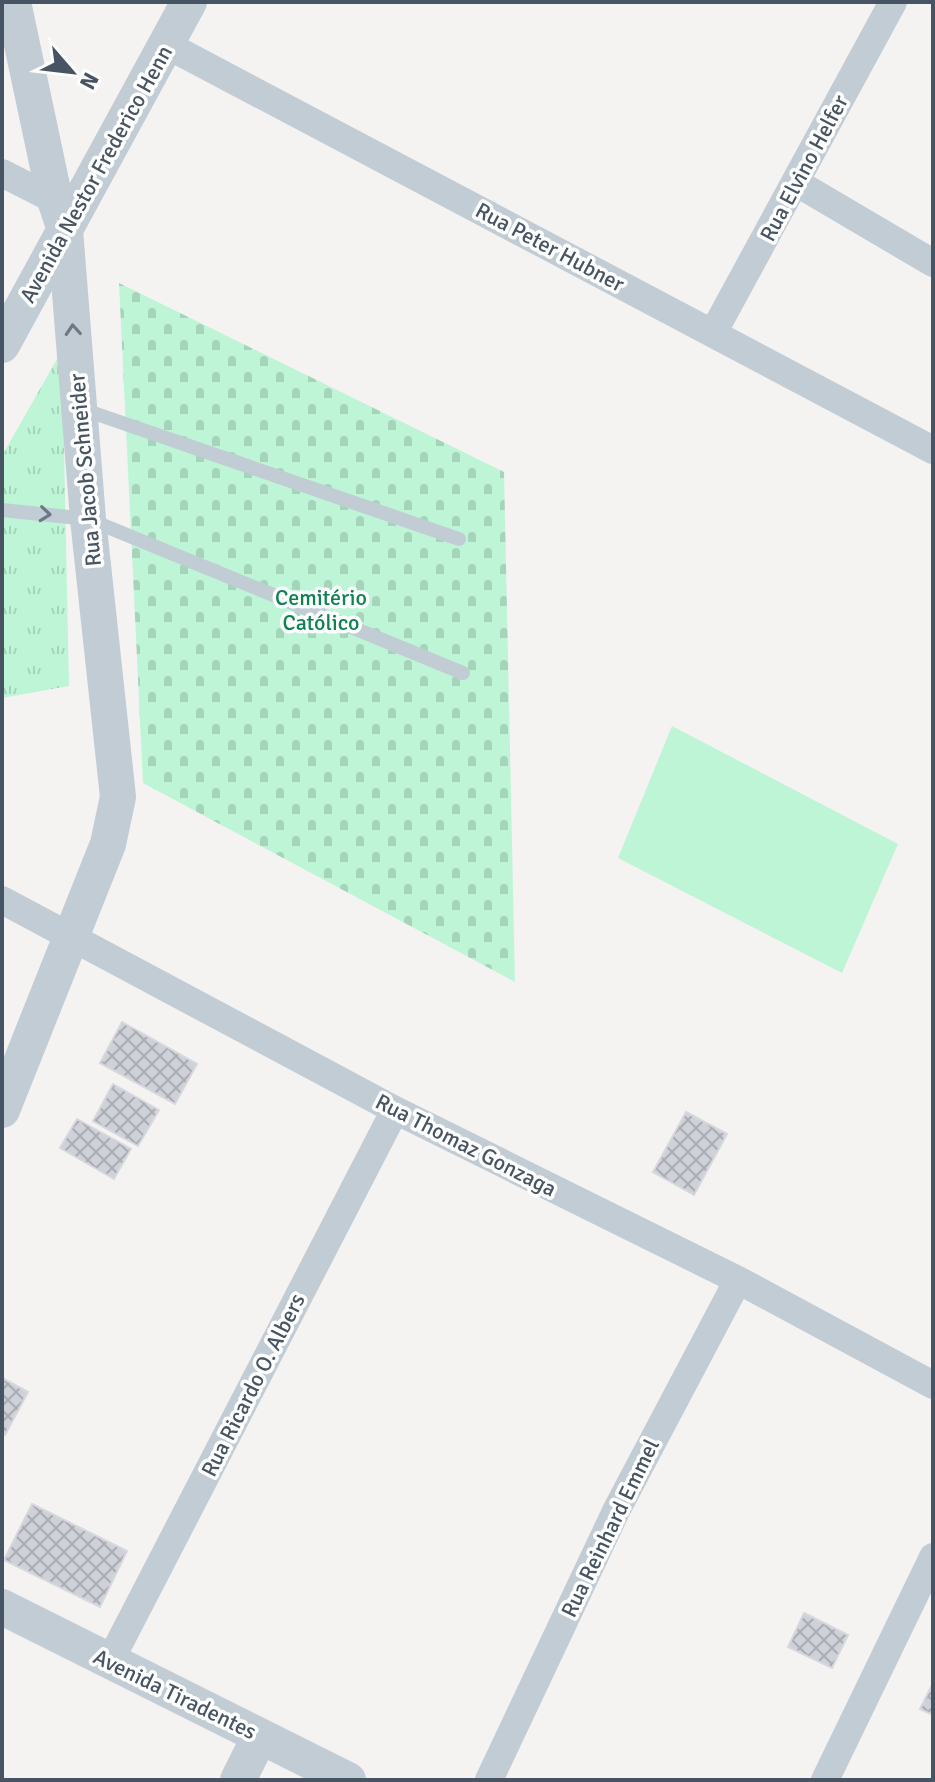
<svg xmlns="http://www.w3.org/2000/svg" width="935" height="1782" viewBox="0 0 935 1782" font-family="Signika,sans-serif">
	<style>
		.grass { fill: #bef5d7 }
		.cemetery { fill: url(#cemetery-stones) }
		.park { fill: url(#park-tufts) }
		.building { fill: url(#building-cross-hatch); stroke: #d6d8de; stroke-width: 2 }
		.lines { fill: none; stroke-linecap: round; stroke-linejoin: round }
		.service { stroke: #c2ccd5; stroke-width: 14 }
		.minor { stroke: #c2ccd5; stroke-width: 28 }
		.tertiary { stroke: #c2ccd5; stroke-width: 36 }
		.oneway { stroke: #6c7885 }
		.labels { text-anchor: middle; dominant-baseline: central; stroke-width: 7; stroke-linejoin: round; paint-order: stroke }
		.street-label { font-size: 22px; fill: #475463; stroke: #fff }
		.park-label { font-size: 22px; fill: #0c834f; stroke: #fff }
	</style>
	<defs>
		<pattern id="cemetery-stones" width="16" height="16" patternUnits="userSpaceOnUse" patternTransform="scale(2)"><rect width="16" height="16" fill="#bef5d7"/><path d="M2 7V4a2 2 0 0 1 4 0v3zM10 15v-3a2 2 0 0 1 4 0v3z" fill="#a5d4bb"/></pattern>
		<pattern id="park-tufts" width="24" height="20" patternUnits="userSpaceOnUse" patternTransform="scale(2)"><rect width="24" height="20" fill="#bef5d7"/><path d="M3 7l-1-3M5 7V3M7 7l1-3M15 17l-1-3M17 17v-4M19 17l1-3" fill="none" stroke="#a5d4bb"/></pattern>
		<pattern id="building-cross-hatch" width="8" height="8" patternUnits="userSpaceOnUse" patternTransform="scale(2)"><rect width="8" height="8" fill="#ced1d8"/><path d="M0 0l8 8M0 8l8-8" fill="none" stroke="#a9acb3"/></pattern>
	</defs>
	<rect width="100%" height="100%" fill="#f5f2f2"/>
	<path class="grass" d="M672,726L898,844L842,973L618,858Z"/>
	<path class="cemetery" d="M119,283L504,472L515,982L143,783Z"/>
	<path class="park" d="M62,350L69,686L2,698V456Z"/>
	<path class="building" d="M122,1022L197,1064L175,1104L100,1063Z
		M113,1084L159,1110L138,1146L93,1121Z
		M686,1112L727,1134L694,1195L653,1172Z
		M77,1119L131,1149L114,1179L60,1148Z
		M2,1378L28,1392L5,1435L2,1433Z
		M32,1504L127,1551L100,1607L4,1560Z
		M804,1613L848,1635L832,1668L788,1647Z
		M933,1683V1715L920,1709Z"/>
	<g class="lines">
		<path class="service" d="M82,409L459,539
			M2,510L88,519L463,673"/>
		<path class="minor" d="M167,45L933,450
			M2,173L55,200
			M797,183L933,263
			M713,333L893,2
			M2,900L395,1110L738,1280L933,1385
			M110,1661L395,1110
			M489,1780L617,1509L738,1280
			M825,1780L933,1557"/>
		<path class="tertiary" d="M2,345L189,2
			M2,1110L108,844L118,797L88,519L65,230L55,200L13,2
			M2,1607L348,1780
			M238,1780L260,1736"/>
	</g>
	<defs><path id="oneway-chevron" d="M-2-3.5L2.5 0L-2 3.5" fill="none" stroke-width="1.6" stroke-linecap="round" stroke-linejoin="round" transform="scale(2)"/></defs>
	<g class="oneway">
		<use href="#oneway-chevron" transform="translate(73 330) rotate(-94)"/>
		<use href="#oneway-chevron" transform="translate(45 514) rotate(6)"/>
	</g>
	<g class="labels">
		<g class="street-label">
			<text transform="translate(804 168) rotate(-62)">Rua Elvino Helfer</text>
			<text transform="translate(96 174) rotate(-61)">Avenida Nestor Frederico Henn</text>
			<text transform="translate(550 247) rotate(28)">Rua Peter Hubner</text>
			<text transform="translate(85 470) rotate(-95)">Rua Jacob Schneider</text>
			<text transform="translate(466 1145) rotate(27)">Rua Thomaz Gonzaga</text>
			<text transform="translate(253 1385) rotate(-63)">Rua Ricardo O. Albers</text>
			<text transform="translate(610 1528) rotate(-64)">Rua Reinhard Emmel</text>
			<text transform="translate(175 1694) rotate(26)">Avenida Tiradentes</text>
		</g>
		<g class="park-label">
			<text x="321" y="597">Cemitério<tspan x="321" dy="25">Católico</tspan></text>
		</g>
	</g>
	<rect width="935" height="1782" fill="none" stroke="#475463" stroke-width="8"/>
	<g transform="translate(72 72) rotate(118)" stroke="#ffffff" stroke-width="6" paint-order="stroke">
	<path d="M0-6L14 30L0 20L-14 30Z" fill="#475463"/>
	<text y="-12" font-size="22" font-weight="bold" text-anchor="middle" fill="#475463">N</text>
	</g>
</svg>
